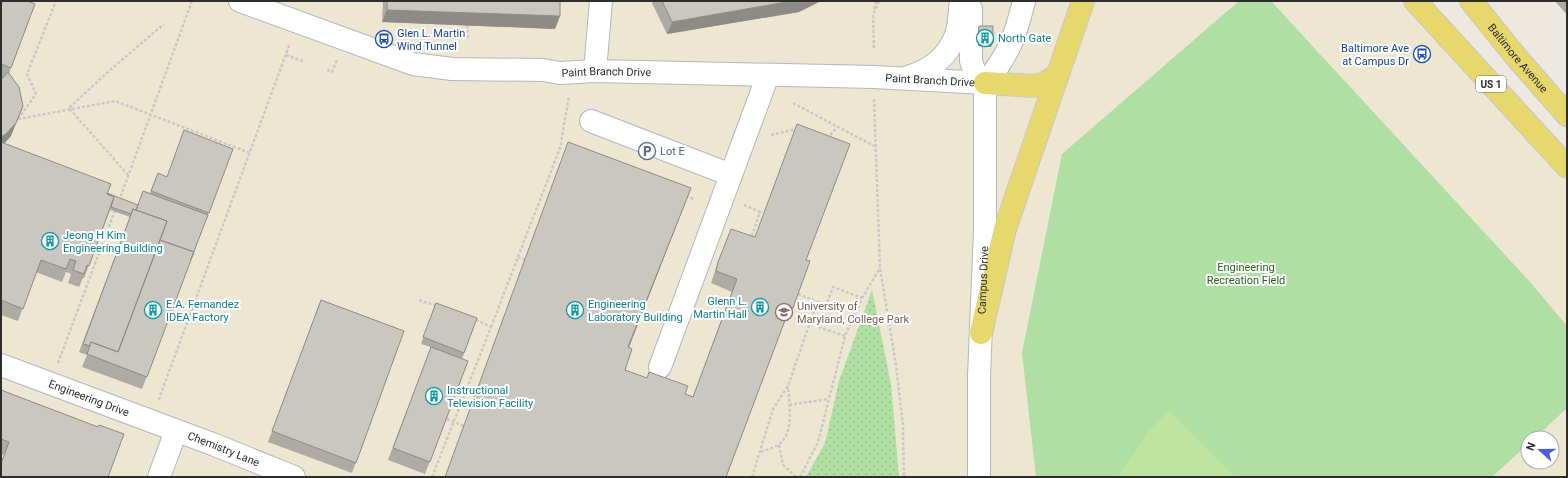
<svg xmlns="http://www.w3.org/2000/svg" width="1568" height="478" viewBox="0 0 1568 478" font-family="Roboto,sans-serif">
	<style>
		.education { fill: #ede7d2; fill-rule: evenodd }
		.grass { fill: url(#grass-dots) }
		.park { fill: #afdfa2 }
		.pitch { fill: #bee59f }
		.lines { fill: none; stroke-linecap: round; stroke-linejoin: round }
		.minor-casing { stroke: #b4b5bf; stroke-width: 24 }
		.major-casing { stroke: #c8c8c8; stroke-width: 24 }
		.path { stroke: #c8c8c8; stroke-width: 2.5; stroke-dasharray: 3 2; stroke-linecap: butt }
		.minor { stroke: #fff; stroke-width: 22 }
		.major { stroke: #e6d86c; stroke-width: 22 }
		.wall { fill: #adaba4 }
		.shaded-wall { fill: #8d8b86 }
		.building { fill: #c9c7bf; stroke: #8d8b86 }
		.labels { text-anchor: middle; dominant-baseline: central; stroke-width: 4; stroke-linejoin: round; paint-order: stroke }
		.shield { fill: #fff; stroke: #6c6c6c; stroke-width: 1 }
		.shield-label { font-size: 10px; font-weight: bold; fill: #2d2d2d }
		.transit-label { font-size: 11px; fill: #164399; stroke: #fff; text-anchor: start }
		.culture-label { font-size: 11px; fill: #0d838f; stroke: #fff; text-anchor: start }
		.street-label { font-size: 11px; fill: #2d2d2d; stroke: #fff }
		.service-label { font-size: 11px; fill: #4e5e75; stroke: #fff; text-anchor: start }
		.park-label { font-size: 11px; fill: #276521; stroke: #fff }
		.education-label { font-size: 11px; fill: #785e54; stroke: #fff; text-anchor: start }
	</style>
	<defs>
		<pattern id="grass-dots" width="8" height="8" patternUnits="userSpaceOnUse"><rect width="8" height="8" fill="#afdfa2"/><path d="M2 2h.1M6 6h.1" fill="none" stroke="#97c08c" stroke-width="1.8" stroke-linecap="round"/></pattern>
	</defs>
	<rect width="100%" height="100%" fill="#ede9e0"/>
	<path class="education" d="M1,1H1397L1567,186V477H1ZM1528,438H1552V462H1528Z"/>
	<path class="grass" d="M872,290L891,384L899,477H806L825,443L839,381Z"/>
	<path class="park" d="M1239,1H1271L1531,283L1567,326V408L1535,438H1528V444L1492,477H1036L1022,353L1062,154Z"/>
	<path class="pitch" d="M1169,410L1235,477H1117L1147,434Z"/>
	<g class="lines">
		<g class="minor-casing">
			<g id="minor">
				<path id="s1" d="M240,1L413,64L452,69L543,70L560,73L595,71L874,77L985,83"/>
				<path d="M971,9V61L975,73L985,83"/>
				<path d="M595,71L601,1"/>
				<path d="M908,77C931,70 947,58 956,35C960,24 959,12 961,1"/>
				<path d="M591,121L731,175"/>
				<path id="s2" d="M1,365L215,445L294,477"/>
				<path d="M660,367L768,75"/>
				<path d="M159,477L176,431"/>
				<path id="s3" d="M979,477V376L985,231V83C1009,55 1015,37 1024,1"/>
			</g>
		</g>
		<g class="major-casing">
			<g id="major">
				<path d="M1415,1L1567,167"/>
				<path id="s4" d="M1471,1L1517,58L1567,115"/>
				<path d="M985,83L1033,86L1044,84L1058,74"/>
				<path d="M981,333L1005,229L1083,1"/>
			</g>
		</g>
		<path class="path" d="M874,9L876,1
			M467,25L468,39
			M874,48L873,15L879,1
			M286,55L305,62
			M327,70L332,72L337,60
			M874,99L880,268L896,365L903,426L904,477
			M793,103L874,146
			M18,119L115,101L250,153
			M18,119L36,94L27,74L56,1
			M771,135L797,129
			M827,139L837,127
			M128,175L69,108L110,70L164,24
			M686,196L693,199
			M119,201L192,1
			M744,205L760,212L751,238
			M518,257L525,260
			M798,294L826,305
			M419,300L437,306
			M491,327L560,148L569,96
			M845,336L818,327L833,287L862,298
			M58,363L115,210
			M158,399H159L290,43
			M789,405L828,399
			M447,419L464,426
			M779,445L783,465L796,477
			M761,452C766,450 774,448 778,445C795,434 789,403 788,386
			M432,477L491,327L474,319
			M752,477L773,409L788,386L817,302
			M800,477L818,442L845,336L862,298L880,268"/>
		<use href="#minor" class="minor"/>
		<use href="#major" class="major"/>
	</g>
	<path class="wall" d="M1,1L35,4L9,73L11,136L4,144L107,193L138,205L150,193L158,173L167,177L233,149L142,389L82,367L87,355L79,352L130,217L110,210L84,278H83L79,287L68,283L71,274L66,272L62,282L36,272L18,321L1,315Z
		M383,1H560V16L555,29L382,22Z
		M651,1H821L799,12L667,34Z
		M1555,1H1567V15Z
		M979,26L991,47L978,46V29Z
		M691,188L629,347L625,370L693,397L732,292L711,283L718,262L807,260L810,261L788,321L785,320L726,477H445Z
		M321,300L404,331L352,473L268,442Z
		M436,303L477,318L462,359L468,361L425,474L388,460L431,347L421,344Z
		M1,390L98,427L124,434L2,461L4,455L1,454Z"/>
	<path class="shaded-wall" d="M792,1H821L799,12L667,34L672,22Z
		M387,10L560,16L555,29L382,22Z
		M979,43H993L991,47L978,46Z
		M23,106L11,136L1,147V137Z
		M691,188L686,201L624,360L628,347Z"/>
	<path class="building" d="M1,1H28L35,4L11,68L1,64Z
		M387,1H560V16L387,10Z
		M662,1H792L672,22Z
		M979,26H993V43H979Z
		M8,72L19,87L23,106L16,123L6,134L1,137V77L3,78Z
		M797,124L850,144L806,260L810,261L793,308L790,307L726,477H586L583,476L582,477H445L568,142L691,188L628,347L632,349L625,370L647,378L649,372L688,386L685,394L693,397L737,279L716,271L718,262L731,229L755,237Z
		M184,130L233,149L209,213L151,191L158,173L167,177Z
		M1,142L111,184L107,194L114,197L89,266L87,265L84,274L73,270L76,261L70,259L66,269L41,260L23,309L1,300Z
		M143,191L208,215L191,259L194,252L160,240L167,221L136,210Z
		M107,193L138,205L136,210L133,209L131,214L111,207L114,197L107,194Z
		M133,209L167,221L118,352L91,342L90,346L83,344Z
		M160,240L194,252L147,377L87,354L91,342L118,352Z
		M321,300L404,331L356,463L272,431Z
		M436,303L477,318L464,353L423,337Z
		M431,347L468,361L430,462L393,448Z
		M1,390L98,427L99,425L124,434L108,477H1V461H2L9,442L1,439Z"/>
	<defs>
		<g id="building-ring" transform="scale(0.9)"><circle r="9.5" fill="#fff" stroke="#0f9aa8" stroke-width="1.5"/><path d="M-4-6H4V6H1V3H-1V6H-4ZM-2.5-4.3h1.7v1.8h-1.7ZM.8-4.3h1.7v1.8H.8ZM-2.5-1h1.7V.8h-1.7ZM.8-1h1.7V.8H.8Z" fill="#0f9aa8"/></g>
		<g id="bus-ring" transform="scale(0.9)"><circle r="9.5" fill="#fff" stroke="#1a4fb4" stroke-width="1.5"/><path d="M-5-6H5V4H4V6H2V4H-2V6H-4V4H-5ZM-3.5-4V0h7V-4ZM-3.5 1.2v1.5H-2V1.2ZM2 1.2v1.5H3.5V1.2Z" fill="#1a4fb4"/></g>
		<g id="parking-ring" transform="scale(0.9)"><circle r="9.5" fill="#fff" stroke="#5c6f8a" stroke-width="1.5"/><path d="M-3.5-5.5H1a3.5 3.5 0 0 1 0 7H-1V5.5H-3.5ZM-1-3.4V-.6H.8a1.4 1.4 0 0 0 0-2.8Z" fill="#5c6f8a"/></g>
		<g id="university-ring" transform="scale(0.9)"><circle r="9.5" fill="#fff" stroke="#8d6e63" stroke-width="1.5"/><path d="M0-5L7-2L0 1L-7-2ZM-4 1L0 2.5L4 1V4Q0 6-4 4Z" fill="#8d6e63"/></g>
	</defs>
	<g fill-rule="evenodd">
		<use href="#building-ring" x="985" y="38"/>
		<use href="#bus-ring" x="384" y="39"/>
		<use href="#bus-ring" x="1422" y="54"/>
		<use href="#parking-ring" x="647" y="151"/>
		<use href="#building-ring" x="50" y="241"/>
		<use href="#building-ring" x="760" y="307"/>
		<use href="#building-ring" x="153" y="310"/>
		<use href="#building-ring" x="575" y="310"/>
		<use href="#university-ring" x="784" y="312"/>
		<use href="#building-ring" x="434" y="396"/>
	</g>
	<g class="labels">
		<rect class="shield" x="1476" y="76" width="30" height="16" rx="3"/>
		<g class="shield-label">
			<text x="1491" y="84">US 1</text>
		</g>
		<g class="transit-label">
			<text x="397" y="33">Glen L. Martin<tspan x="397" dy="13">Wind Tunnel</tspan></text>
			<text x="1409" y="48" text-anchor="end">Baltimore Ave<tspan x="1409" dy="13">at Campus Dr</tspan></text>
		</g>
		<g class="culture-label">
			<text x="998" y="38">North Gate</text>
			<text x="63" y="235">Jeong H Kim<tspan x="63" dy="13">Engineering Building</tspan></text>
			<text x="747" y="301" text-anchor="end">Glenn L.<tspan x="747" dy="13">Martin Hall</tspan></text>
			<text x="166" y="304">E.A. Fernandez<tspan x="166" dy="13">IDEA Factory</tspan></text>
			<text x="588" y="304">Engineering<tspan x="588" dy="13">Laboratory Building</tspan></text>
			<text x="447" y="390">Instructional<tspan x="447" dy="13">Television Facility</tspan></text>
		</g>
		<g class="street-label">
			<text stroke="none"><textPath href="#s4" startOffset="74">Baltimore Avenue</textPath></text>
			<text stroke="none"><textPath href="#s1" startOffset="378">Paint Branch Drive</textPath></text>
			<text stroke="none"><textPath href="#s1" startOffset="702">Paint Branch Drive</textPath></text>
			<text stroke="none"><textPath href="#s3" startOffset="197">Campus Drive</textPath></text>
			<text stroke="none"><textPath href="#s2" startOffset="94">Engineering Drive</textPath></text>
			<text stroke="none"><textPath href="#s2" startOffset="238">Chemistry Lane</textPath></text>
		</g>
		<g class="service-label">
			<text x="660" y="151">Lot E</text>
		</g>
		<g class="park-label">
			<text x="1246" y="267">Engineering<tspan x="1246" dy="13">Recreation Field</tspan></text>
		</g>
		<g class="education-label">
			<text x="797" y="306">University of<tspan x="797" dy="13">Maryland, College Park</tspan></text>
		</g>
	</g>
	<rect width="1568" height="478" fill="none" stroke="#2d2d2d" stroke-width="4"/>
	<g transform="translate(1540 450) rotate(291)"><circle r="19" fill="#ffffff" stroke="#ababab"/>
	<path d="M0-3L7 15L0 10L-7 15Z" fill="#4f59ec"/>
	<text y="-6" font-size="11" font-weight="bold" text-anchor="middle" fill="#2d2d2d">N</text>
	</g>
</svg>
